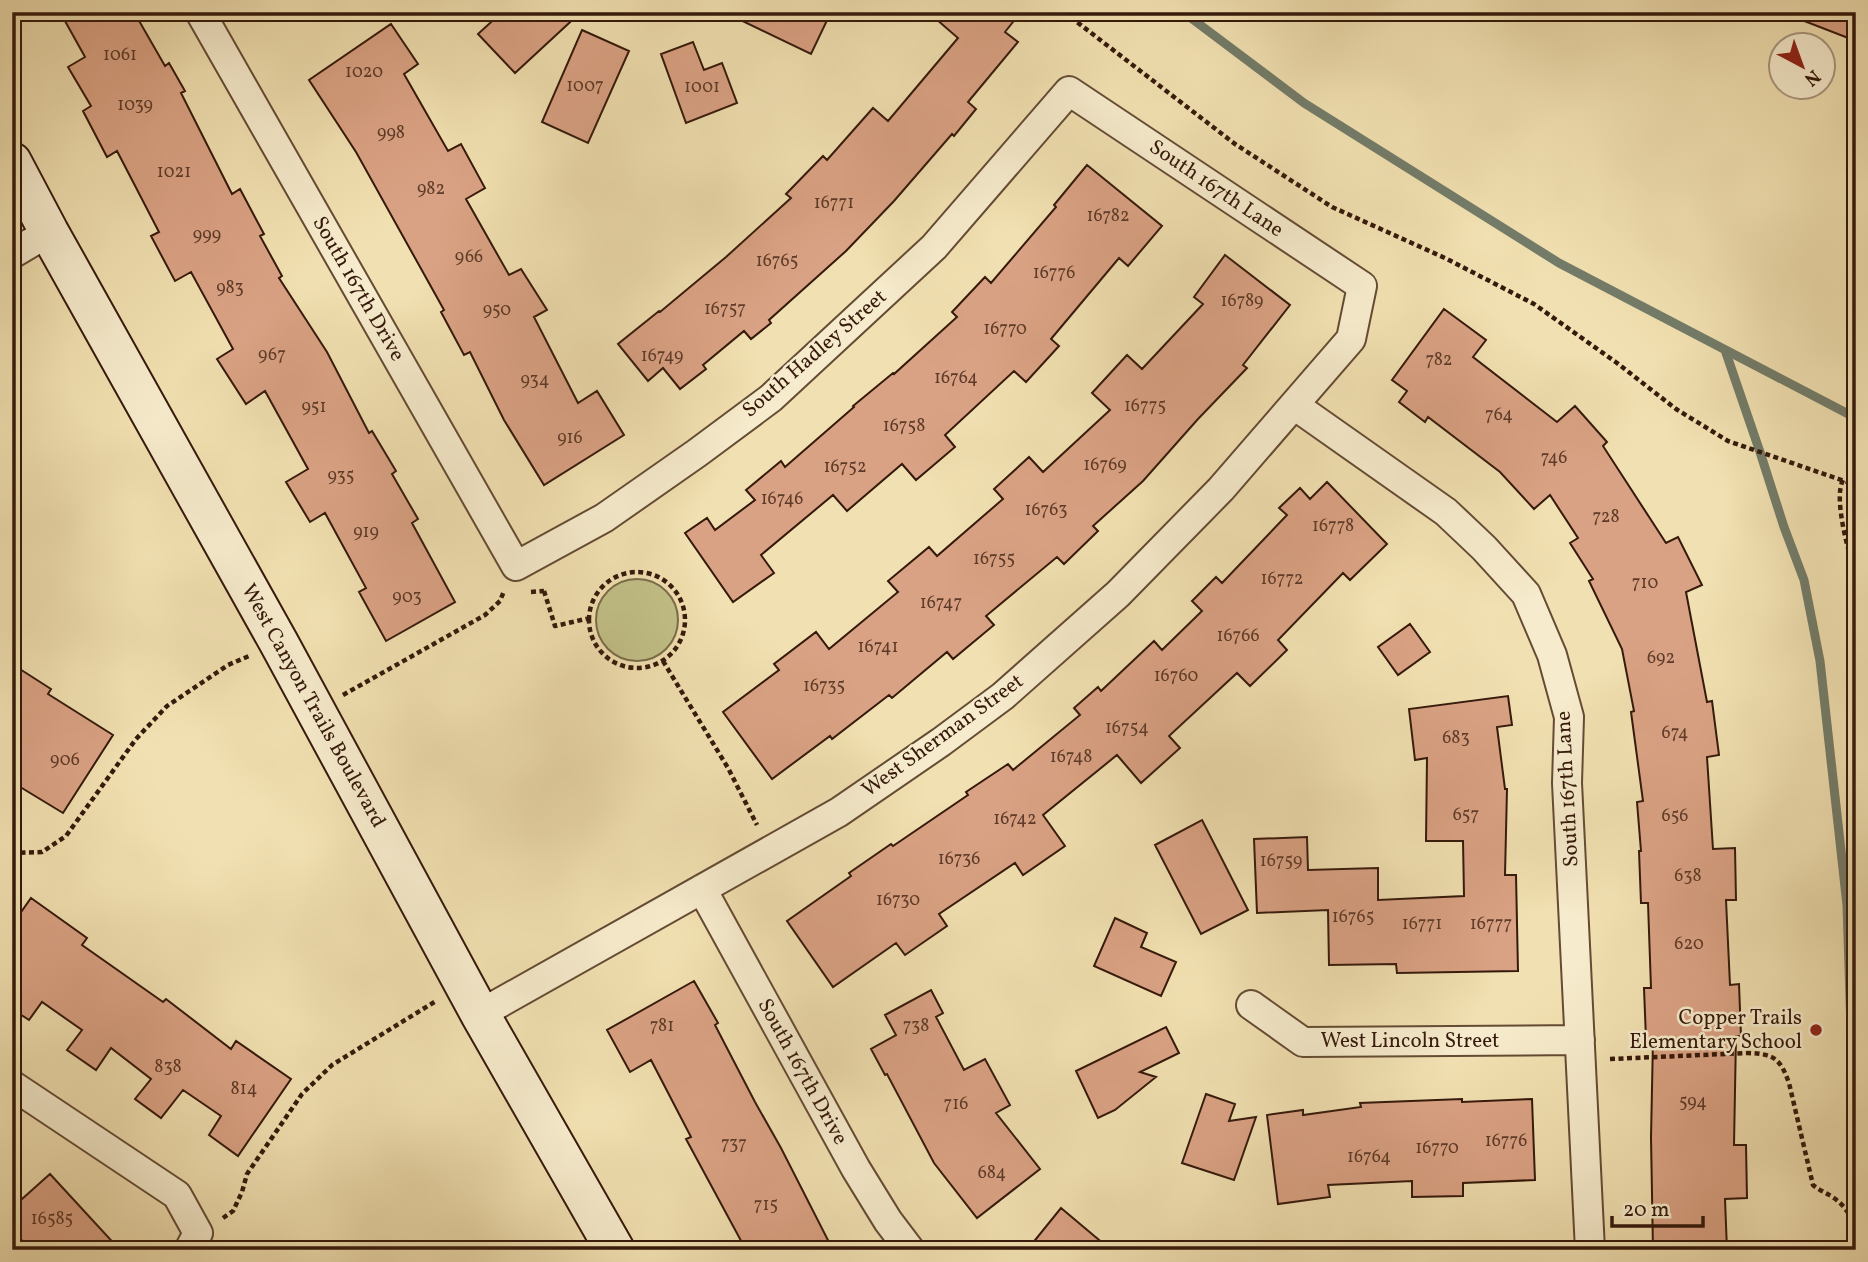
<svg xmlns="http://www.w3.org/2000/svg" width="1868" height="1262" viewBox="0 0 1868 1262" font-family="Vollkorn,serif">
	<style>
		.green { fill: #c1c087; stroke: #7b6c49; stroke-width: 2 }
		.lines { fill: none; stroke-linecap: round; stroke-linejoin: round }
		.stream { stroke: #737c69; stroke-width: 9 }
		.building { fill: #daa284; stroke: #35190b; stroke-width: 2 }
		.street-casing { stroke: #644b34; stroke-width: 32 }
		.secondary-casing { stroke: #35190b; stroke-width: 42 }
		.path { stroke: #35190b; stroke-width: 4.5; stroke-dasharray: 5 3.5; stroke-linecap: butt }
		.street { stroke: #f6ebcc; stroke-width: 28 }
		.secondary { stroke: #f6ebcc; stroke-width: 38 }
		.poi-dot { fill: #8f2418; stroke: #f6ebcc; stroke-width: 2.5 }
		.labels { text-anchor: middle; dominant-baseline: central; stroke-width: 5; stroke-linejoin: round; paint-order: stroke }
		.number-label { font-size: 18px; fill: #5e3b29 }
		.street-label { font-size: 21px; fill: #35190b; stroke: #f6ebcc }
		.poi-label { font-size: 21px; fill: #35190b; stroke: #f6ebcc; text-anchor: end }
	</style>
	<rect width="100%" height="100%" fill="#f1e0b1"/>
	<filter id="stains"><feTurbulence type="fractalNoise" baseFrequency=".00286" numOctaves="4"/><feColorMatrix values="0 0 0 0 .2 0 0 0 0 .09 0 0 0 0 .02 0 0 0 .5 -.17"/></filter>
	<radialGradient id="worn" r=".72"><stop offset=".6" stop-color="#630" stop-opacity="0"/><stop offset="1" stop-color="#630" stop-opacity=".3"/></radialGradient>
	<path class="green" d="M596 620a41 41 0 1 1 82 0a41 41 0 1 1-82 0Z"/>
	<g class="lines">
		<path class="stream" d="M1183,12L1304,103L1559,263L1856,418
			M1725,350L1760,452L1784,527L1804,580L1820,661L1847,905L1856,1184"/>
	</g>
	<path class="building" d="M60,12H134L165,66L169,63L185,91L181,93L232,194L240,189L264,234L260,236L282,276L279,278L327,352L369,433L372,431L396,471L392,474L418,519L412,523L455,602L386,641L359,592L366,588L325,513L310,522L286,482L308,469L265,391L246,404L217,359L233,349L191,272L175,281L151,236L159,232L117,151L107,157L83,111L91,106L68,67L85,57Z
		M502,12H581L515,73L478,34Z
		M724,12H831L811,54Z
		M928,12H1021L1005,32L1018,42L968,102L976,109L954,136L952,134L894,201L846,251L769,320L771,323L751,339L744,331L703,365L706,369L680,389L663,368L648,381L618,344L659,311L660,312L726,257L791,198L786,194L823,156L827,160L873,108L888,121L958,38Z
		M1787,12H1856V41L1786,14Z
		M391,24L418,64L404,74L448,151L461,144L485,188L466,199L509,275L521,269L547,310L534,317L578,403L597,391L624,435L544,485L504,420L470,352L464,355L441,312L444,310L356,152L309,80Z
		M582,30L629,51L588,143L542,122Z
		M693,42L704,70L722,63L737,103L686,123L661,54Z
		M1087,165L1162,226L1128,266L1119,258L1051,339L1059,346L1026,382L1014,371L945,435L955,447L916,480L902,464L847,511L833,495L761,555L774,573L733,602L685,533L707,518L715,530L755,500L746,490L781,461L785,467L854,407L853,406L893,373L894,374L957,317L952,312L985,277L991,283L1056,207L1054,205Z
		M1225,255L1290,305L1243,365L1247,368L1198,419L1143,481L1093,526L1098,531L1064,564L1057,557L986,616L994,625L953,659L947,652L892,698L889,695L832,739L830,736L772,779L723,712L779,670L774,664L816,632L829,649L898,592L888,581L929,547L937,556L1003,499L994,489L1029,457L1043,472L1110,410L1092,393L1127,355L1142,369L1203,304L1194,297Z
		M1444,309L1486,340L1473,357L1557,422L1575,406L1607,442L1603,446L1666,543L1678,537L1702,585L1686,592L1707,702L1712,701L1719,755L1707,757L1713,849L1735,848L1736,900H1726L1730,985L1739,984L1741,1036H1736L1734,1145H1746L1747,1198L1725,1199L1727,1250H1653L1651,1138L1653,1039H1646L1644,988H1651L1648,903H1641L1639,851H1641L1637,802L1643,801L1631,712L1634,711L1622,649L1589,581L1593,579L1570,543L1578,538L1550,495L1534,509L1500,472L1428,417L1425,422L1399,402L1407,391L1392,380Z
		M1327,482L1387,544L1350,580L1343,573L1278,640L1287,650L1250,686L1237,673L1169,736L1180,748L1141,783L1117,755L1043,815L1065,846L1023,875L1015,863L939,914L947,926L905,955L896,943L833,987L787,921L851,876L849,873L891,844L893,846L968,795L966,792L1008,764L1013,770L1080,715L1074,708L1098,687L1101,691L1154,641L1162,650L1202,611L1192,601L1216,577L1222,583L1287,515L1279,508L1300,488L1310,499Z
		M1410,624L1430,652L1398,675L1378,647Z
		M12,664L51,689L48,694L113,735L63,813L12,782Z
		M1508,696L1512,725L1497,727L1505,789H1507L1505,875H1516L1518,971L1397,973L1396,964L1329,965L1328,910L1257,913L1254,839L1307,837L1308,870L1378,868V900L1464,896L1463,841H1426L1427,758L1415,760L1409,709Z
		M1202,820L1248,910L1201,934L1155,845Z
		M31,898L87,938L82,945L163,1002L166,999L231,1049L236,1041L291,1079L238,1156L209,1135L221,1116L183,1090L161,1118L135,1099L151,1079L111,1048L96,1070L67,1050L82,1030L42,1002L29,1020L12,1009V925Z
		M1115,918L1147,933L1141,947L1176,962L1161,996L1094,966Z
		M694,981L718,1023L715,1025L755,1102L781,1148L833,1250H746L686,1139L691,1137L651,1060L630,1072L607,1030Z
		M931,990L943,1013L936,1017L964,1070L985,1059L1010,1105L996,1113L1040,1169L977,1218L934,1163L887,1074L885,1075L871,1049L896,1035L885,1015Z
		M1166,1027L1179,1053L1140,1072L1156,1077L1115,1110L1098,1118L1076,1071Z
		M1206,1094L1235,1104L1229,1121L1256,1117L1234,1180L1182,1163Z
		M1462,1099V1102L1532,1099L1535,1180L1463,1183V1196L1412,1197V1181L1328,1185L1330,1197L1278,1204L1267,1115L1303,1110V1115L1361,1107L1360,1103Z
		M50,1174L120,1250H31L12,1230V1208Z
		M1061,1208L1111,1250H1027Z"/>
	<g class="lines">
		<g class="street-casing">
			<path id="street" d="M200,12L516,566L604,518L697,453L771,398L934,247L1069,91L1362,286L1351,339L1221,489L1118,594L1003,696L941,742L839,812L480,1014
				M12,254L49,232
				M1294,405L1446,512L1484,548L1526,594L1552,655L1569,717L1567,783L1590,1250
				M702,889L856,1169L888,1221L910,1250
				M1251,1005L1303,1042L1580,1040
				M12,1085L177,1195L198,1233L189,1250"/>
		</g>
		<g class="secondary-casing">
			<path id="secondary" d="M12,162L49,232L279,643L480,1014L615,1250"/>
		</g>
		<path class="path" d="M1064,12L1235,144L1332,207L1445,258L1534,304L1617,363L1676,409L1728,441L1856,485
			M1843,480C1833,499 1849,554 1856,575
			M589 620a48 48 0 1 1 96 0a48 48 0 1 1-96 0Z
			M544,591L555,626L590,618
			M531,592L544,591
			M663,661L728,768L757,825
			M343,695L485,615L500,601L504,591
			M12,853L42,852L66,836L136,739L167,706L228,665L249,656
			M1610,1059L1748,1053C1774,1054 1780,1058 1789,1083L1813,1185C1820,1191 1827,1193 1834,1198C1845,1206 1851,1216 1856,1228
			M223,1218L233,1211L242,1192L247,1174L302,1094L332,1065L436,1001"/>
		<use href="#street" class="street"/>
		<use href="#secondary" class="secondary"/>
	</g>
	<circle class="poi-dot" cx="1816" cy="1030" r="7"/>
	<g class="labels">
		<g class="number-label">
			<text x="120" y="55">1061</text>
			<text x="364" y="72">1020</text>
			<text x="585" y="86">1007</text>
			<text x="702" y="87">1001</text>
			<text x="135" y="105">1039</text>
			<text x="391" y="133">998</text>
			<text x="174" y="172">1021</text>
			<text x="431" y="189">982</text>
			<text x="834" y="203">16771</text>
			<text x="1108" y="216">16782</text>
			<text x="207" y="235">999</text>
			<text x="469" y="257">966</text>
			<text x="777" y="261">16765</text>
			<text x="1054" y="273">16776</text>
			<text x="230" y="288">983</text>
			<text x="1242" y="301">16789</text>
			<text x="725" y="309">16757</text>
			<text x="497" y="310">950</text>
			<text x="1005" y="329">16770</text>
			<text x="272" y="355">967</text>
			<text x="662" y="356">16749</text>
			<text x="1439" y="360">782</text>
			<text x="956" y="378">16764</text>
			<text x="535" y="380">934</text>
			<text x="1145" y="406">16775</text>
			<text x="314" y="407">951</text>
			<text x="1499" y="415">764</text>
			<text x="904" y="426">16758</text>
			<text x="570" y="438">916</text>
			<text x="1554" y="458">746</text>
			<text x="1105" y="465">16769</text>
			<text x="845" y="467">16752</text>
			<text x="341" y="476">935</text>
			<text x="782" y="499">16746</text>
			<text x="1046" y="510">16763</text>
			<text x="1606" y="517">728</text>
			<text x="1333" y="526">16778</text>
			<text x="366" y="532">919</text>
			<text x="994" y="559">16755</text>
			<text x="1282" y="579">16772</text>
			<text x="1645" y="583">710</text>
			<text x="407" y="597">903</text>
			<text x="941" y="603">16747</text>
			<text x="1238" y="636">16766</text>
			<text x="878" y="647">16741</text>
			<text x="1661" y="658">692</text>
			<text x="1176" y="676">16760</text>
			<text x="824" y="686">16735</text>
			<text x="1127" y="728">16754</text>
			<text x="1675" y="733">674</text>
			<text x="1456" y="738">683</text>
			<text x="1071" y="757">16748</text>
			<text x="65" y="760">906</text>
			<text x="1466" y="815">657</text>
			<text x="1675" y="816">656</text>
			<text x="1015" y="819">16742</text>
			<text x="959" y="859">16736</text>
			<text x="1281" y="861">16759</text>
			<text x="1688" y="876">638</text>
			<text x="898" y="900">16730</text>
			<text x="1353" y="917">16765</text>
			<text x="1422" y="924">16771</text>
			<text x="1491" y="924">16777</text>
			<text x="1689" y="944">620</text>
			<text x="662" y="1026">781</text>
			<text x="916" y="1026">738</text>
			<text x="168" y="1067">838</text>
			<text x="244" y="1089">814</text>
			<text x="1693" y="1102">594</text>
			<text x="956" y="1104">716</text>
			<text x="1506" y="1141">16776</text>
			<text x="734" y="1144">737</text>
			<text x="1437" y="1148">16770</text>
			<text x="1369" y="1157">16764</text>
			<text x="992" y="1173">684</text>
			<text x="766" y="1205">715</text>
			<text x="52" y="1219">16585</text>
		</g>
		<g class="street-label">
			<text transform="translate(1216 189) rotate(34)">South 167th Lane</text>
			<text transform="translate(358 289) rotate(60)">South 167th Drive</text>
			<text transform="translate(815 354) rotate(-41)">South Hadley Street</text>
			<text transform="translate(313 706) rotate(61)">West Canyon Trails Boulevard</text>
			<text transform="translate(943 736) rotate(-36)">West Sherman Street</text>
			<text transform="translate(1568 789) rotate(-93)">South 167th Lane</text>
			<text x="1410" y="1041">West Lincoln Street</text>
			<text transform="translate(802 1072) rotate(61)">South 167th Drive</text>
		</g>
		<g class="poi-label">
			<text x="1802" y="1018">Copper Trails<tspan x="1802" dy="24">Elementary School</tspan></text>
		</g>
	</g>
	<rect width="1868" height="1262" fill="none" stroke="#f1e0b1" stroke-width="42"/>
	<rect x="14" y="14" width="1840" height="1234" fill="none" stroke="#35190b" stroke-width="3.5"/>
	<rect x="21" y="21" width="1826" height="1220" fill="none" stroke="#35190b" stroke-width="2"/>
	<g transform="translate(1802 66) rotate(139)"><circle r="33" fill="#f6ebcc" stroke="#a9977f" stroke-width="2"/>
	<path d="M0-5L12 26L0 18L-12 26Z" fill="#8f2418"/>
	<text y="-10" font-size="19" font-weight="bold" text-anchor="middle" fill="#35190b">N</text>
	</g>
	<path d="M1612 1216v10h91v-10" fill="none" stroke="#35190b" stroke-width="3.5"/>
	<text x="1623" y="1216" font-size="21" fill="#35190b" stroke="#f6ebcc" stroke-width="5" paint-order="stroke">20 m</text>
	<rect width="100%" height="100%" filter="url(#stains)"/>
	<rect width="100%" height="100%" fill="url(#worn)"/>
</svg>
